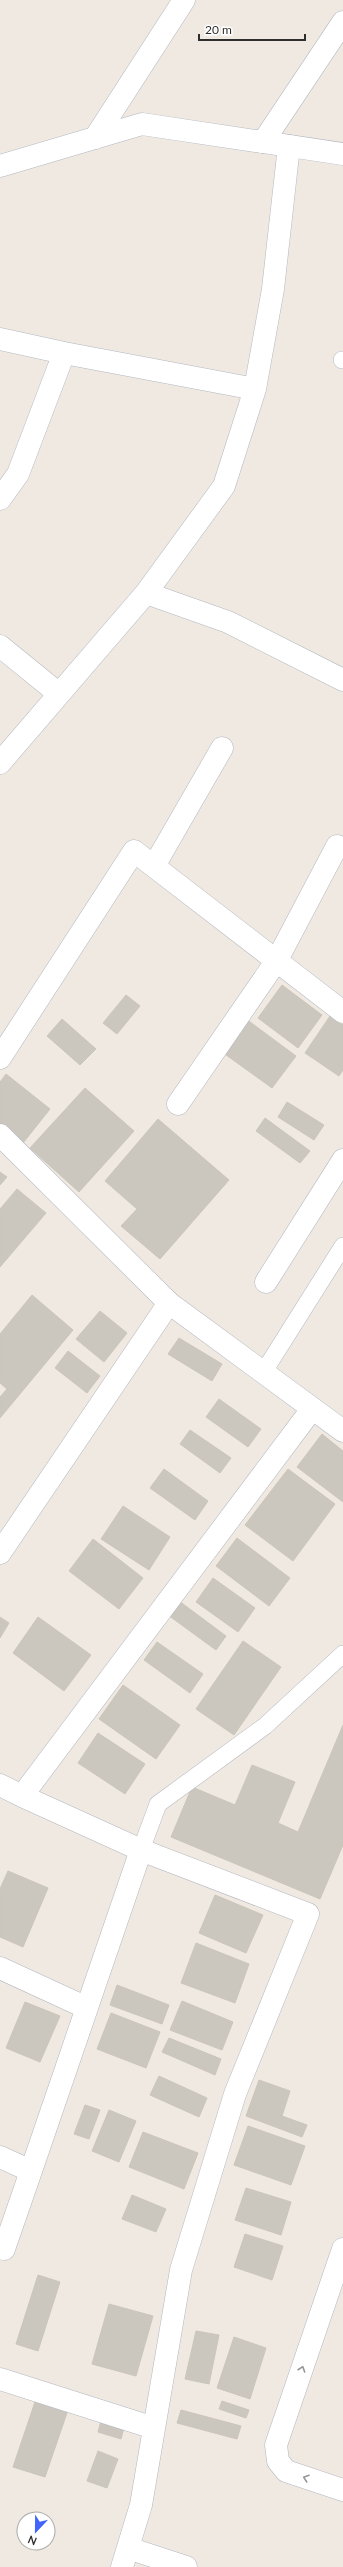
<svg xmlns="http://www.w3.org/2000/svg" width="343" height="2567" viewBox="0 0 343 2567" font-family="Lato,sans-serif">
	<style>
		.building { fill: #cbc7bf; stroke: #cbc5ba }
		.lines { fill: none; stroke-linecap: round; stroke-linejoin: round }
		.lane-casing { stroke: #b4b7c1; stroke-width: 18 }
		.street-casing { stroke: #b4b7c1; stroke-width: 23 }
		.secondary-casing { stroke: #b4b7c1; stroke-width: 23 }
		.lane { stroke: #fff; stroke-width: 17 }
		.street { stroke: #fff; stroke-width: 22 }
		.secondary { stroke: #fff; stroke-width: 22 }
		.oneway { stroke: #969696 }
	</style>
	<rect width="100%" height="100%" fill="#efe9e1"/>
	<path class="building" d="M282,985L322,1015L298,1048L258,1018Z
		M126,995L140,1006L117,1034L103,1023Z
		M330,1016L343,1025V1070L339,1076L305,1053Z
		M62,1019L96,1049L80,1065L47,1036Z
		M246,1019L296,1056L272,1088L222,1052Z
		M6,1074L50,1109L23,1143L0,1124V1082Z
		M85,1088L134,1131L79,1192L30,1148Z
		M287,1102L324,1125L314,1140L278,1117Z
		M265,1118L310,1151L300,1163L256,1131Z
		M158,1119L229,1180L160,1259L121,1226L137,1209L105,1181Z
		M0,1172L7,1177L0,1185Z
		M17,1189L46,1213L0,1267V1209Z
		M32,1295L73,1330L0,1418V1397L7,1389L0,1383V1334Z
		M100,1311L127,1333L104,1362L76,1339Z
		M179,1338L222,1364L212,1381L168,1354Z
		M68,1351L100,1376L87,1393L55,1368Z
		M219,1399L261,1429L248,1447L206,1417Z
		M190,1430L231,1458L220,1473L180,1444Z
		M322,1434L343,1451V1502L297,1467Z
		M164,1469L208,1501L195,1520L150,1488Z
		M288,1469L335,1504L293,1561L245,1525Z
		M123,1506L170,1537L149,1570L101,1539Z
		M237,1538L290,1578L269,1606L216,1566Z
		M93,1539L143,1578L119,1609L69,1571Z
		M213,1578L255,1608L238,1632L196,1602Z
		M179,1601L226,1636L216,1650L168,1615Z
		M0,1617L9,1623L0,1638Z
		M38,1617L91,1655L64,1691L13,1653Z
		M243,1641L281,1667L234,1735L196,1709Z
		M157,1642L203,1674L190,1693L144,1660Z
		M123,1685L180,1725L156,1759L99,1719Z
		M343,1725V1845L320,1899L171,1837L192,1787L235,1805L252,1765L295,1782L278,1823L298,1832Z
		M98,1733L145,1764L125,1794L78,1763Z
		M8,1871L48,1888L23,1947L0,1937V1889Z
		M215,1895L263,1915L246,1953L199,1933Z
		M196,1943L249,1964L235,2003L181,1983Z
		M117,1985L169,2005L162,2024L110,2005Z
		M182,2001L233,2022L222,2050L170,2030Z
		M25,2002L60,2016L40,2062L6,2048Z
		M111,2013L160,2032L146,2068L97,2049Z
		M169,2038L221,2059L215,2075L162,2052Z
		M159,2076L207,2098L199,2117L150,2095Z
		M259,2080L290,2091L282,2116L307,2125L302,2137L246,2116Z
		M85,2105L100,2110L89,2139L74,2134Z
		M109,2110L136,2121L119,2162L92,2151Z
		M248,2126L305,2146L291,2185L234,2165Z
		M143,2132L198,2153L184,2189L129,2167Z
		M246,2188L291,2202L281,2235L235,2220Z
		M132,2195L166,2209L156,2232L122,2219Z
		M245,2234L283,2246L272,2280L234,2267Z
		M38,2275L60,2282L38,2351L16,2344Z
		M109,2304L153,2316L136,2376L92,2364Z
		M196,2331L219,2335L209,2384L185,2379Z
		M234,2337L266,2348L250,2399L217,2388Z
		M36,2399L68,2410L45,2477L13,2467Z
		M222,2401L249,2410L246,2418L219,2409Z
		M181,2410L241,2426L237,2439L177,2423Z
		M102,2417L125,2424L121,2439L98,2432Z
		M98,2451L118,2459L107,2488L87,2481Z"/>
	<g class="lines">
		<g class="lane-casing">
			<path id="lane" d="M342,360H343
				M263,1373L343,1246
				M141,1850L158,1804L265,1726L343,1654"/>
		</g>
		<g class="street-casing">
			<path id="street" d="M95,138L184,0
				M263,142L343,22
				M289,146L273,289L255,389L224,486L146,593L228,622L343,680
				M0,339L64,353L18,474L0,499
				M64,353L255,389
				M0,646L59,694
				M0,763L146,593
				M154,866L222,748
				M0,1058L134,851L343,1012
				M178,1104L277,960L337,846
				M266,1282L343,1160
				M0,1553L169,1303
				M0,1785L22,1796
				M0,1968L87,2008
				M0,2157L31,2171L141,1850
				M4,2249L31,2171
				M343,2249L276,2445L278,2461L286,2471L343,2490
				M0,2379L154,2428
				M128,2548L186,2567
				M122,2567L141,2505L181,2270L235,2094L308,1914L141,1850L22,1796L312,1409"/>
		</g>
		<g class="secondary-casing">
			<path id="secondary" d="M0,166L142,124L343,154
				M0,1135L169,1303L343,1431"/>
		</g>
		<use href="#lane" class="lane"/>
		<use href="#street" class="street"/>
		<use href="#secondary" class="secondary"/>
	</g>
	<defs><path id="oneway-chevron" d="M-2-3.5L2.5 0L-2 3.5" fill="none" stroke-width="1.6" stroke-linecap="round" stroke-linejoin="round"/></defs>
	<g class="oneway">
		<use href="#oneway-chevron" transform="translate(302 2369) rotate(-71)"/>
		<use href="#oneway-chevron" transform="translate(306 2478) rotate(-161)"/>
	</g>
	<g transform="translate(36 2531) rotate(202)"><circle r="19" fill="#ffffff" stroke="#ababab"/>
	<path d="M0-3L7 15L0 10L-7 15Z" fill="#4264fb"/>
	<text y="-6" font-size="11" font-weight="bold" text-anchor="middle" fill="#2e2e2e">N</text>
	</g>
	<path d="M199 34v6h106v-6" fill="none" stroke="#2e2e2e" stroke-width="2"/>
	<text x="205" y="34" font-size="12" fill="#2e2e2e" stroke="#ffffff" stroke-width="3" paint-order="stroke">20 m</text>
</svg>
